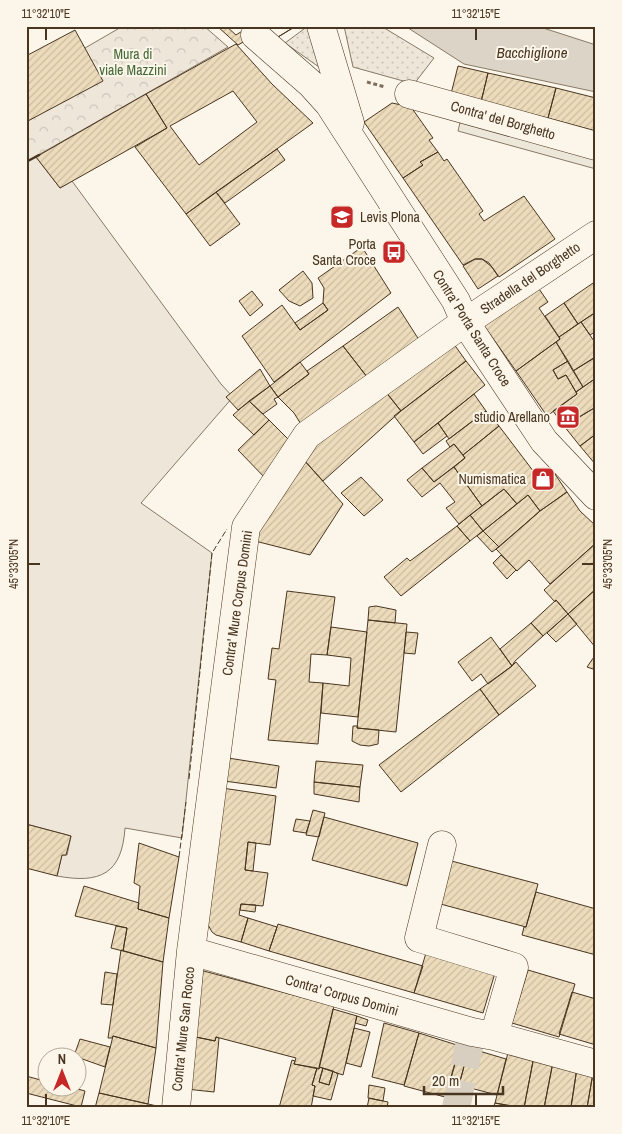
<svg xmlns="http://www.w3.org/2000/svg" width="622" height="1134" viewBox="0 0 622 1134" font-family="'Archivo Narrow',sans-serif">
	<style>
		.grass { fill: url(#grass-dots); stroke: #887966 }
		.park { fill: url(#park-crowns); stroke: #887966 }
		.garden { fill: #ede6d9; stroke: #887966 }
		.parking { fill: #ede7d9; stroke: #887966 }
		.water { fill: #dcd4c6; stroke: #887966 }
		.building { fill: url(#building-hatch); stroke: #4a3520; fill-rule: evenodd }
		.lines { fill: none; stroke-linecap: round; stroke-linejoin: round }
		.minor-tunnel { stroke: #d8cfc1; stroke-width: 28; stroke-dasharray: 28 14; stroke-linecap: butt }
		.minor-casing { stroke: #4a3520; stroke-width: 29 }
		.path { stroke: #7f6f5c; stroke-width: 3; stroke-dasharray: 4 2.5; stroke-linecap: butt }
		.minor { stroke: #fbf6e9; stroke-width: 28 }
		.fence { stroke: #4a3520; stroke-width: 1; stroke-dasharray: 6 2.5; stroke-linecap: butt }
		.wall { stroke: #4a3520; stroke-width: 2.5 }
		.ticks { fill: none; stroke: #4a3520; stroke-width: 2 }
		.labels { text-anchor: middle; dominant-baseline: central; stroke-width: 4; stroke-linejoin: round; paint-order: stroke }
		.park-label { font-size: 14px; fill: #436837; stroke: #fbf6e9 }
		.street-label { font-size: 14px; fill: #4a3520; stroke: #fbf6e9 }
		.poi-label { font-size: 14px; fill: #4a3520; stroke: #fbf6e9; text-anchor: end }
		.water-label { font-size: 15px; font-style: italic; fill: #4a3520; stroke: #fbf6e9 }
		.neatline { fill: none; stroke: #4a3520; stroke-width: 2 }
		.ticks-label { font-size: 12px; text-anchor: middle; fill: #4a3520 }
	</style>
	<defs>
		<pattern id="grass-dots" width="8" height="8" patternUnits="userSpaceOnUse" patternTransform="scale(1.25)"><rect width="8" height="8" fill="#ede6d9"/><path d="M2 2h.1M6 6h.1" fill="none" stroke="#cdc6ba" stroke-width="1.8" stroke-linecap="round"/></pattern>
		<pattern id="park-crowns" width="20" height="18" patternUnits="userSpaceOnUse" patternTransform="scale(1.25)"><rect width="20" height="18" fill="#ede6d9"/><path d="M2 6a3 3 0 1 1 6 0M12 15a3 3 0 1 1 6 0" fill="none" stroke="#cdc6ba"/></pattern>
		<pattern id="building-hatch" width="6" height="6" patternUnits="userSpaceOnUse" patternTransform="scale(1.25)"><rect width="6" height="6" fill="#ecdcbc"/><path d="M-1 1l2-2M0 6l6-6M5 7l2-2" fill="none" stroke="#ccbda1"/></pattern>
	</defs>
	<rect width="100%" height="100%" fill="#fbf6e9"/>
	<path class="grass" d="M308,26L326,72L285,43Z
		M344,26H381L434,58L414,84L353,67Z"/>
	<path class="park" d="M123,26H204L228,47L26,162V122L85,48Z"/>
	<path class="garden" d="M36,157L60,188L72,181L221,384L233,397L141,503L212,553L182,838L125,828C122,874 100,884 57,876L62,855H67L71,836L26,824V162Z"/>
	<path class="parking" d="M462,114L596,149V169L458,131Z"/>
	<path class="water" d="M405,26H537L596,45V92L464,64Z"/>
	<path class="building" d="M217,26H226L236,35L250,26L266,29L238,45Z
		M265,26H296L273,40Z
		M265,26H296L273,40Z
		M75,30L103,81L26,122V56Z
		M236,44L272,84L313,123L186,214L135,147L167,128L146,94ZM233,91L257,122L199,165L170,126Z
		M458,66L488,73L481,102L451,94Z
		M488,73L556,88L548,118L481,102Z
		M556,88L596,98V131L548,118Z
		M146,94L167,128L60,188L36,157Z
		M392,103L411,107L433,138L429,140L438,152L420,162L423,165L403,178L364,122Z
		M277,149L285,160L225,203L216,192Z
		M438,152L444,161L447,159L483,211L479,214L484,221L524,196L555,239L499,277L492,267L482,259H475L463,265L403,178L423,165L420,162Z
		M216,192L240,224L210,246L186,214Z
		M362,247L391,293L274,382L242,336L282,305L300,330L328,310L323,303L324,288L318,278Z
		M475,259H482L489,263L498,276L478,289L463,266Z
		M303,271L312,283L313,298L300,306L289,301L279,290Z
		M596,281V312L578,324L564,303Z
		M535,283L548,302L539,308L560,339L516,371L480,320Z
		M252,291L263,305L250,316L239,301Z
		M323,303L328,310L300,330L295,323Z
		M564,303L578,324L559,337L545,316Z
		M398,307L421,343L371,382L343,346Z
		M596,312V331L590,335L581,322Z
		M581,322L596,344V357L573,371L556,342L560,339L559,337Z
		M451,340L466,361L401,411L384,390Z
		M556,342L568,361L553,370L558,379L566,375L577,394L547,416L516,371Z
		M343,346L371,382L307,434L294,413L278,397L309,374L307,371Z
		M595,357L596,378L583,387L573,371Z
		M466,361L485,385L414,442L394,416Z
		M568,361L583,387L576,392L566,375L558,379L553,370Z
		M300,362L309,374L278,397L270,386Z
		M260,369L270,386L238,410L226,397Z
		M596,378V407L564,426L553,411L577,394L576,392Z
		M270,386L278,397L274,399L277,404L263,414L249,401Z
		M383,388L401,411L323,481L304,460L312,447Z
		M474,394L486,411L449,439L438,423Z
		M249,401L269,420L254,435L233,415Z
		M596,407V434L580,446L564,426Z
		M486,411L499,426L463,455L454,444L450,447L446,441Z
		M269,420L297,448L268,481L238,450Z
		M438,423L447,436L423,454L414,442Z
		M499,426L540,480L553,471L567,492L540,511L528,495L517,504L504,489L482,506L454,467L465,458L463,455Z
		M596,434V465L580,446Z
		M454,444L465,458L434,482L422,468Z
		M304,460L343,504L310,555L251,540Z
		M454,467L482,506L459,524L446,508L455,502L440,483L422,497L407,480L422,468L434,482Z
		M361,477L383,500L364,516L341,493Z
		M504,489L517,504L483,531L470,515Z
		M567,492L580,511L596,526V543L550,584L529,560L517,571L496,549L540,511Z
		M528,495L540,511L499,547L483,531Z
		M470,515L483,531L470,541L457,526Z
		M457,526L470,541L401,596L384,577L407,558L410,561Z
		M483,531L499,547L492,552L477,536Z
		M596,543V589L568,614L556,600L555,602L544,590Z
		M501,555L516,570L507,579L493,563Z
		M596,589V648L568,614Z
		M287,591L335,597L327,655L311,654L309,682L323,683L318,744L268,740L276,680L268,679L272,648L279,649Z
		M556,600L568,614L543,636L531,623Z
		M376,606L396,610L395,623L368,620L369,607Z
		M568,614L577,624L556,642L547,633Z
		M368,620L407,624L396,732L357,728Z
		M531,623L543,636L515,661L512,666L500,649Z
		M331,627L367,632L358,717L321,713L323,683L349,686L351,658L327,655Z
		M406,632L418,633L415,654L404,653Z
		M491,637L512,666L488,684L481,674L472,681L458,662Z
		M596,654V670L587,667Z
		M516,662L536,686L499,715L480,689L512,666Z
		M480,689L499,715L401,792L379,765Z
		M353,726H358L357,728L379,730L378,744L369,746L360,745L352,741Z
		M228,758L279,766L276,788L224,781Z
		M316,761L363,765L360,787L314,782Z
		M314,782L360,787L359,802L314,794Z
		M222,788L276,796L270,845L248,842L245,870L268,873L263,906L241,904L239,915L248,918L241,942L216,935L212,932L207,923Z
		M313,810L325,813L319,837L306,835Z
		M324,817L418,843L407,886L312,860Z
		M296,819L310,821L306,833L293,831Z
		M26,824L71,836L66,855H62L57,876L26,868Z
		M248,842L256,843L253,871L245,870Z
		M139,843L179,857L169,918L138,909L140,886L134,883Z
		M444,859L538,884L526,927L433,902Z
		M84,886L139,903L138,909L169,918L163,962L123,951L127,928L75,916Z
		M536,892L596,909V955L522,935L524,927H526Z
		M241,904L256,905L255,912L240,910Z
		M248,918L277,927L269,951L241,942Z
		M278,924L423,966L414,993L269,951Z
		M116,926L127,928L123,951L111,948Z
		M121,950L163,962L156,1048L113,1036L112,1038H108Z
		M426,953L495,973L483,1013L414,993Z
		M200,970L334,1006L319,1069L294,1064L296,1058L216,1037L215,1041L191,1036Z
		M528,970L575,984L559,1037L512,1023Z
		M105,972L117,974L113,1005L101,1004Z
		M572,992L596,999V1045L559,1034Z
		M333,1009L357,1016L343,1075L319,1067Z
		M357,1016L368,1020L366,1026L355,1023Z
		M384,1023L419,1033L404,1085L372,1077Z
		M354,1028L370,1032L361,1067L346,1063Z
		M419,1033L460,1046L445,1097L404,1086Z
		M113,1036L156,1048L148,1104L99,1093Z
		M191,1036L215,1041L216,1037L219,1038L214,1092L186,1089Z
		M80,1039L110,1047L105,1067L74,1056Z
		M460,1046L469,1048L459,1085L450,1082Z
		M469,1048L506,1059L497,1095L459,1085Z
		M509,1049L534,1056L524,1108L495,1103Z
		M534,1056L553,1062L544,1108H524Z
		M292,1060L295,1061L294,1064L317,1068L312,1085L315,1086L311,1108H279Z
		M553,1062L577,1068L571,1108H544Z
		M319,1067L323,1068L319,1082L329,1085L333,1071L338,1074L331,1100L313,1096L315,1086L312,1085L317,1068L319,1069Z
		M323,1068L333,1071L329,1085L319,1082Z
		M577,1068L593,1073L587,1108L571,1106Z
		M593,1073L596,1074V1108H587Z
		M26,1076L48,1082V1086H67L85,1091L81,1107L26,1093Z
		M369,1085L385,1088L383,1101L368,1098Z
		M456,1085L473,1089L468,1108L452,1105Z
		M99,1093L157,1106V1108H95Z
		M369,1098L388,1102L387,1108H367Z
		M495,1103L520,1108H493Z"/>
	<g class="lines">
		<path class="minor-tunnel" d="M456,1108L472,1032"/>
		<g class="minor-casing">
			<path id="minor" d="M321,26L350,123
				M255,35L311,84L329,104L456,301L465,322L544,441L596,496
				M409,94L596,146
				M442,845L419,938L514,967L494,1036
				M191,951L472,1032L494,1036L596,1064
				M176,1108L191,951L246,527L307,435L455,329L596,235"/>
		</g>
		<path class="path" d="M367,82L385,87"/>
		<use href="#minor" class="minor"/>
		<path class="fence" d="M189,779L212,553L227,529
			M179,857L186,802"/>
		<path class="wall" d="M26,162L39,155"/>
	</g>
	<path class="ticks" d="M46,28V40M476,28V40M28,564H40M582,564H594M46,1094V1106M476,1094V1106"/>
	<defs>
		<g id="school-square" transform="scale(1.25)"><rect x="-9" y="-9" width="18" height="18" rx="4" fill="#c62828" stroke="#fbf6e9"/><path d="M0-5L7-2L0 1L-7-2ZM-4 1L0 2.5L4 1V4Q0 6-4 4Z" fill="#fff"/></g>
		<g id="bus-square" transform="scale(1.25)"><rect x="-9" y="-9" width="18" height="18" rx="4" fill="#c62828" stroke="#fbf6e9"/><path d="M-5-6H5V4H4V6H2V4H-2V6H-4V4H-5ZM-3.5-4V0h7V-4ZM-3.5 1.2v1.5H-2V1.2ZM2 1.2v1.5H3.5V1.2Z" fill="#fff"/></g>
		<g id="museum-square" transform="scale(1.25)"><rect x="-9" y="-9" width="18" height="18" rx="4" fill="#c62828" stroke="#fbf6e9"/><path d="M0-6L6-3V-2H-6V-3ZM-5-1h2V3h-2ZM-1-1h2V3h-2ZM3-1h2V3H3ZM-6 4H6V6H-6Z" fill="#fff"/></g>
		<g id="shop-square" transform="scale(1.25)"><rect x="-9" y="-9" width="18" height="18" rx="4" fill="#c62828" stroke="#fbf6e9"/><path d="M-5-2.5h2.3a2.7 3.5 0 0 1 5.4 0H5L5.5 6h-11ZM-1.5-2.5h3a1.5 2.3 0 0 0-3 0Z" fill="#fff"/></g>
	</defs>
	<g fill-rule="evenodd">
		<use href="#school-square" x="342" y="217"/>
		<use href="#bus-square" x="394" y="252"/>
		<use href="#museum-square" x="568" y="417"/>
		<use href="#shop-square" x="543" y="479"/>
	</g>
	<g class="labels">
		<g class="park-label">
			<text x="133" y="54">Mura di<tspan x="133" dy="16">viale Mazzini</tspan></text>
		</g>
		<g class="street-label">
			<text transform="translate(503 120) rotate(16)">Contra' del Borghetto</text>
			<text transform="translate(530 278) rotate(-34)">Stradella del Borghetto</text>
			<text transform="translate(472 328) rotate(58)">Contra' Porta Santa Croce</text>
			<text transform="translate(237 603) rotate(-82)">Contra' Mure Corpus Domini</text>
			<text transform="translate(342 995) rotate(16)">Contra' Corpus Domini</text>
			<text transform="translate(183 1029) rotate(-84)">Contra' Mure San Rocco</text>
		</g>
		<g class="poi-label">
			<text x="360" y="217" text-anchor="start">Levis Plona</text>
			<text x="376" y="244">Porta<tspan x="376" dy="16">Santa Croce</tspan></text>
			<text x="550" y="417">studio Arellano</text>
			<text x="526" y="479">Numismatica</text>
		</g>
		<g class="water-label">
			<text x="532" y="52">Bacchiglione</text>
		</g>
	</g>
	<rect width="622" height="1134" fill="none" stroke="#fbf6e9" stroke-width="55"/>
	<g transform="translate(62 1072)"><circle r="24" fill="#fbf6e9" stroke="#b4a999"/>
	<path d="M0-4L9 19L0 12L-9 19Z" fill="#c62828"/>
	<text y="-8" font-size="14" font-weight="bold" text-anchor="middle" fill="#4a3520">N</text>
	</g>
	<path d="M424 1086v8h79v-8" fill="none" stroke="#4a3520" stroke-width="2.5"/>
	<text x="432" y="1086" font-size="15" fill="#4a3520" stroke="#fbf6e9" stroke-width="4" paint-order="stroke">20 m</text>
	<rect x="28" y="28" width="566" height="1078" class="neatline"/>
	<g class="ticks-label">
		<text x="46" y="18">11°32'10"E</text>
		<text x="476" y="18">11°32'15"E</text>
		<text transform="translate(14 564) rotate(-90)" y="4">45°33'05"N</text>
		<text transform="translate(608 564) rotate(-90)" y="4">45°33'05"N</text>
		<text x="46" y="1125">11°32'10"E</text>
		<text x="476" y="1125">11°32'15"E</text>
	</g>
</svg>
